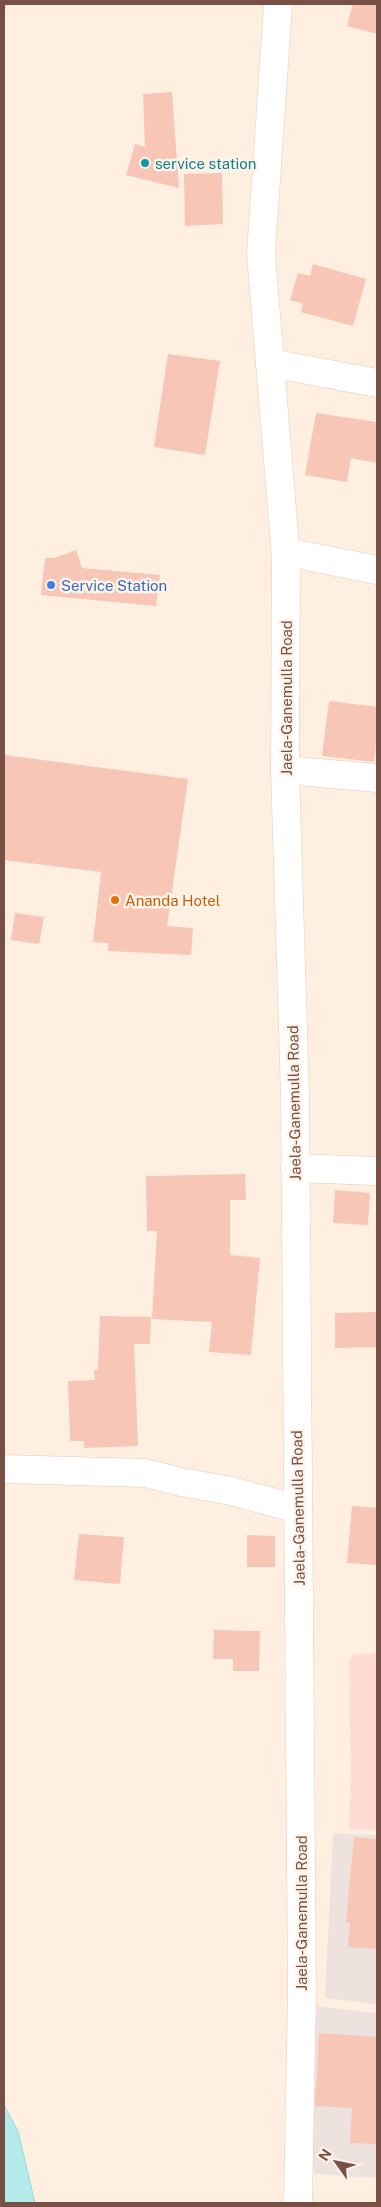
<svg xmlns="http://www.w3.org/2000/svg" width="381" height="2207" viewBox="0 0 381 2207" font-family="'Public Sans',sans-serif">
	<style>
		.commercial { fill: #ffdbd4 }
		.industrial { fill: #ede2dd }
		.water { fill: #b3eaea; stroke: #99dcdd }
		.building { fill: #f7c6b6 }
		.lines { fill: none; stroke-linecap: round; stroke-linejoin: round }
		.minor-casing { stroke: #e6cbbe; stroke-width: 29 }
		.secondary-casing { stroke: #ebcbbb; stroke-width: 29 }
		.minor { stroke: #fff; stroke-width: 28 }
		.secondary { stroke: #fff; stroke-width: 28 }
		.culture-dot { fill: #0f9aa8; stroke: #fff3e9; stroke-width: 2 }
		.shop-dot { fill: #3f7fe0; stroke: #fff3e9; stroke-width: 2 }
		.food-dot { fill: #e8710a; stroke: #fff3e9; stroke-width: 2 }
		.labels { text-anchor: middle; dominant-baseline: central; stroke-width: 5; stroke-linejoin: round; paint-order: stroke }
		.culture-label { font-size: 15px; fill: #0d838f; stroke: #fff3e9; text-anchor: start }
		.shop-label { font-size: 15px; fill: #366cbe; stroke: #fff3e9; text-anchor: start }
		.street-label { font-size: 15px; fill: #785045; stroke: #fff3e9 }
		.food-label { font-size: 15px; fill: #c56008; stroke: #fff3e9; text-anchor: start }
	</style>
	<rect width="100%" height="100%" fill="#feefe1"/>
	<path class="commercial" d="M377,1653V1830L349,1829L351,1772L349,1664L351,1655Z"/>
	<path class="industrial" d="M333,1833L377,1835V2004L325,1998Z
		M317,2006L377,2013V2178L314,2174L307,2108Z"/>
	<path class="water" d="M4,2105L18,2131L35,2203H4Z"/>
	<path class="building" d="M353,4H377V34L347,26Z
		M172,92L179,188L126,175L135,144L145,147L143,94Z
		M222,173L223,224L185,226L184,174Z
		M313,264L366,279L353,326L301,312L303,304L290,300L298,273L310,276Z
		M168,354L220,361L205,455L154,447Z
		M316,413L377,422V463L351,458L347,482L305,475Z
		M76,550L82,568L160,575L156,606L41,595L45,558H54Z
		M329,701L377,707V734L374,762L322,756Z
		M4,755L188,779L167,926L193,928L191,955L108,951V943L93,942L101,872L4,860Z
		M15,913L44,917L39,944L11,940Z
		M245,1174L246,1200H230V1255L260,1258L251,1355L209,1352L212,1322L152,1319L157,1231H147L146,1176Z
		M335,1190L370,1193L368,1225L333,1223Z
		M377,1312V1347L335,1348V1313Z
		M100,1316L151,1317L150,1344H134L138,1446L84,1448V1441H70L68,1381L95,1380L94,1370L98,1369Z
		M352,1506L377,1508V1565L347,1563Z
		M79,1534L124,1537L120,1584L74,1580Z
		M247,1535L275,1536V1567H247Z
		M214,1630L260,1631L259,1671H233V1659H213Z
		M354,1837L377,1839V1949L348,1947L350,1923L346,1922Z
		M319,2033L377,2037V2144L350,2143L352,2108L315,2106Z"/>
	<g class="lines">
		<g class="minor-casing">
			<path id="minor" d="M270,363L377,383
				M286,552L377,570
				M285,770L377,778
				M295,1168L377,1171
				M4,1469L146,1473L181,1482L231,1491L298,1509"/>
		</g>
		<g class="secondary-casing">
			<path id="secondary" d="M278,4L261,254L286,558L285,770L295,1095L302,1993L298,2203"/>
		</g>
		<use href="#minor" class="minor"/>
		<use href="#secondary" class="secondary"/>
	</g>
	<circle class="culture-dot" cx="145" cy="163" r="5"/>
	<circle class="shop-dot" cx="51" cy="585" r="5"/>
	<circle class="food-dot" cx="115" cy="900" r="5"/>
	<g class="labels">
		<g class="culture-label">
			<text x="155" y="163">service station</text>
		</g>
		<g class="shop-label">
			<text x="61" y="585">Service Station</text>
		</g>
		<g class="street-label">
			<text transform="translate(286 698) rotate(-90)">Jaela-Ganemulla Road</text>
			<text transform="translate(294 1103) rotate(-91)">Jaela-Ganemulla Road</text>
			<text transform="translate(298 1508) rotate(-91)">Jaela-Ganemulla Road</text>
			<text transform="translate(301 1913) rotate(-90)">Jaela-Ganemulla Road</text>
		</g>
		<g class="food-label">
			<text x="125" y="900">Ananda Hotel</text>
		</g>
	</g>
	<rect width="381" height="2207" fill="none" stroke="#785045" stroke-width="10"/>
	<g transform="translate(336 2162) rotate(303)" stroke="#fff3e9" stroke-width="4" paint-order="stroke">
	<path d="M0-4L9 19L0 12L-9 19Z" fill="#785045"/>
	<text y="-8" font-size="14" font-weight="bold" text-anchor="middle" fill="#785045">N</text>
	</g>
</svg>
